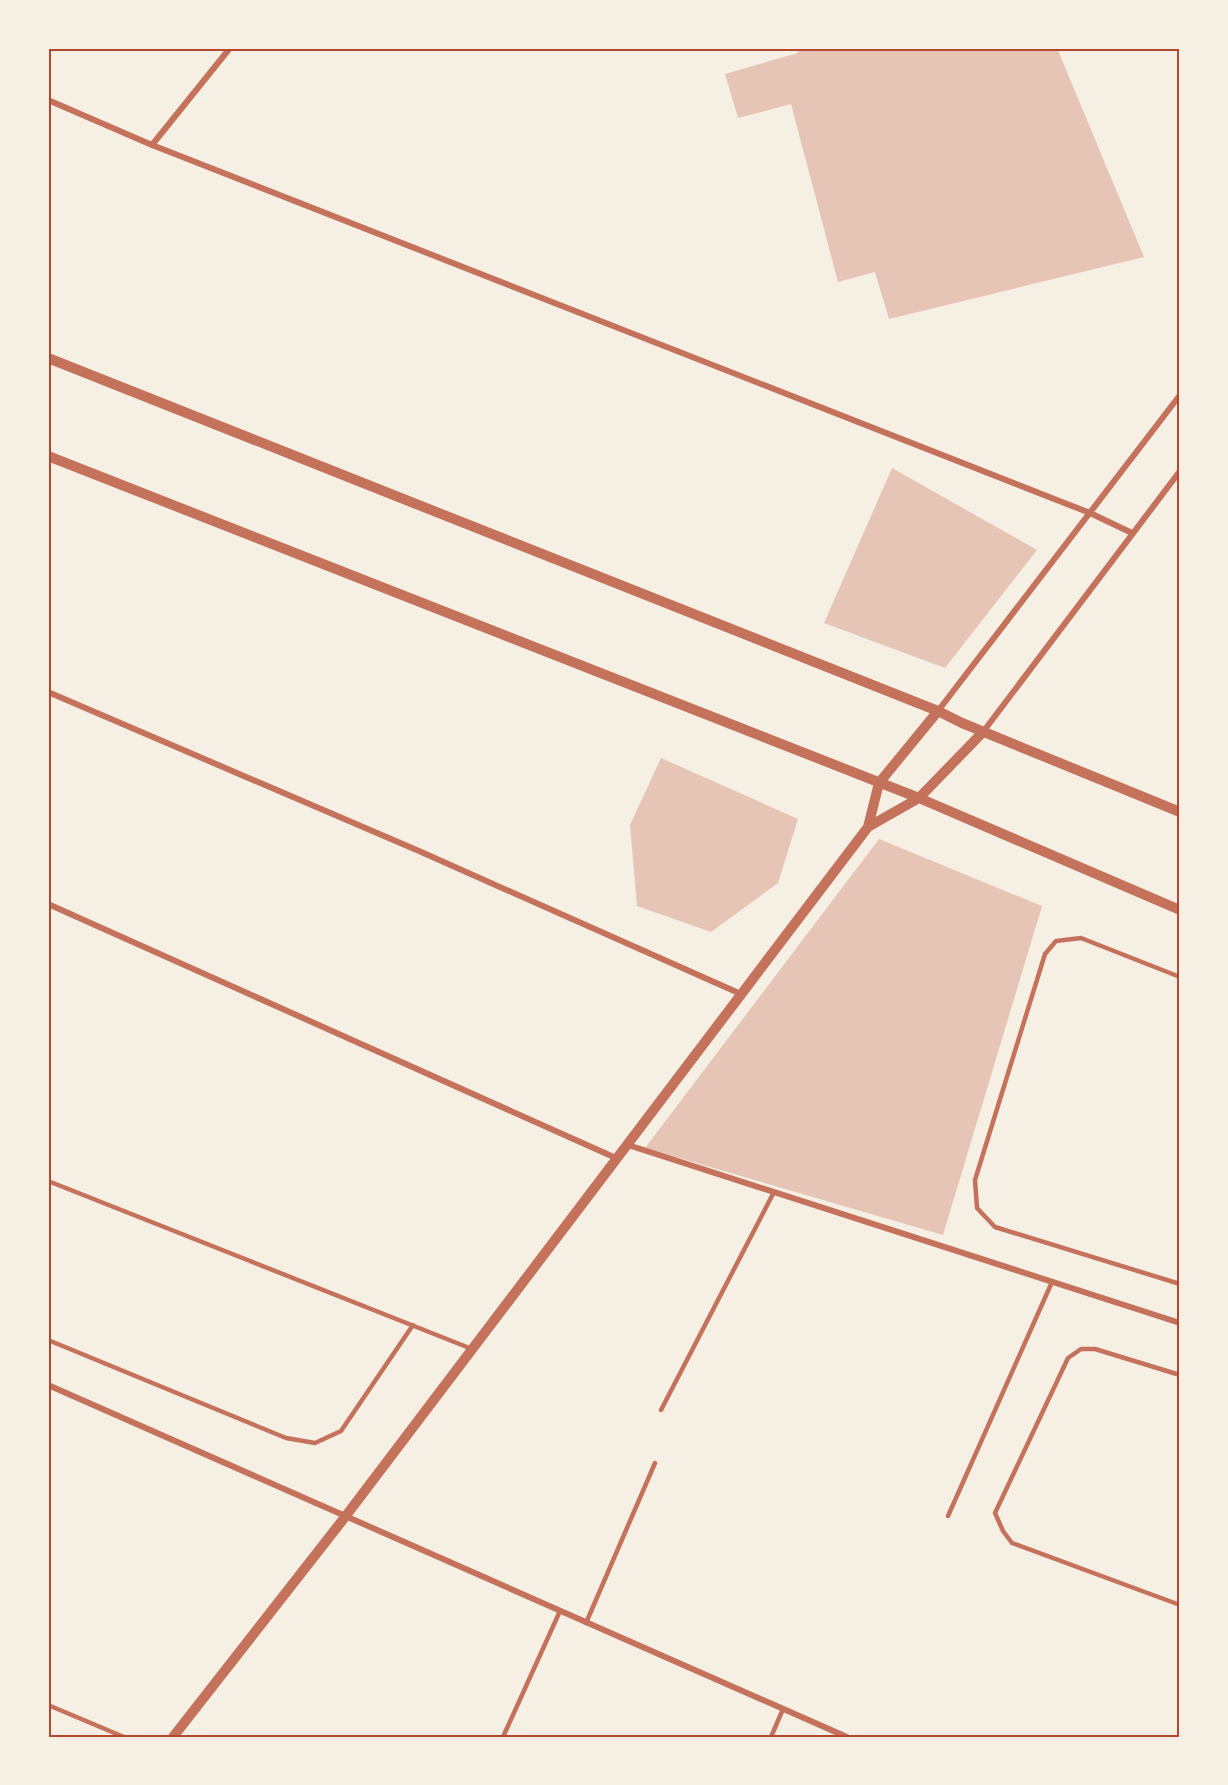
<svg xmlns="http://www.w3.org/2000/svg" width="1228" height="1785" viewBox="0 0 1228 1785" font-family="Manrope,sans-serif">
	<style>
		.building { fill: #e6c5b7 }
		.lines { fill: none; stroke-linecap: round; stroke-linejoin: round }
		.service { stroke: #c5725c; stroke-width: 4.5 }
		.minor { stroke: #c5725c; stroke-width: 6 }
		.tertiary { stroke: #c5725c; stroke-width: 10 }
		.neatline { fill: none; stroke: #b5482f; stroke-width: 2 }
	</style>
	<rect width="100%" height="100%" fill="#f6efe4"/>
	<path class="building" d="M796,48H1057L1144,257L889,319L875,272L838,282L791,104L738,118L725,74L798,53Z
		M892,468L1037,550L945,668L824,623Z
		M661,758L798,819L778,883L711,932L637,906L630,825Z
		M879,839L1042,906L943,1235L645,1148Z"/>
	<g class="lines">
		<path class="service" d="M1180,977L1081,938L1056,941L1045,954L975,1180L977,1208L995,1227L1180,1284
			M48,1181L472,1349
			M48,1340L286,1438L315,1443L341,1431L413,1325
			M1180,1375L1095,1349H1081L1068,1358L995,1513L1003,1531L1012,1543L1180,1605
			M661,1410L774,1192
			M948,1516L1052,1282
			M586,1623L655,1463
			M48,1705L124,1737
			M503,1737L560,1611
			M771,1737L783,1709"/>
		<path class="minor" d="M48,100L152,145L1090,513L1132,533
			M152,145L230,48
			M48,692L419,851L741,994
			M938,711L1180,395
			M983,732L1180,471
			M48,904L616,1158
			M628,1145L1180,1323
			M48,1385L847,1737"/>
		<path class="tertiary" d="M48,358L938,711L962,723L1180,812
			M48,456L919,798L1180,910
			M868,827L879,783L938,711
			M173,1737L345,1517L868,827L919,798L983,732"/>
	</g>
	<rect width="1228" height="1785" fill="none" stroke="#f6efe4" stroke-width="99"/>
	<rect x="50" y="50" width="1128" height="1686" class="neatline"/>
</svg>
